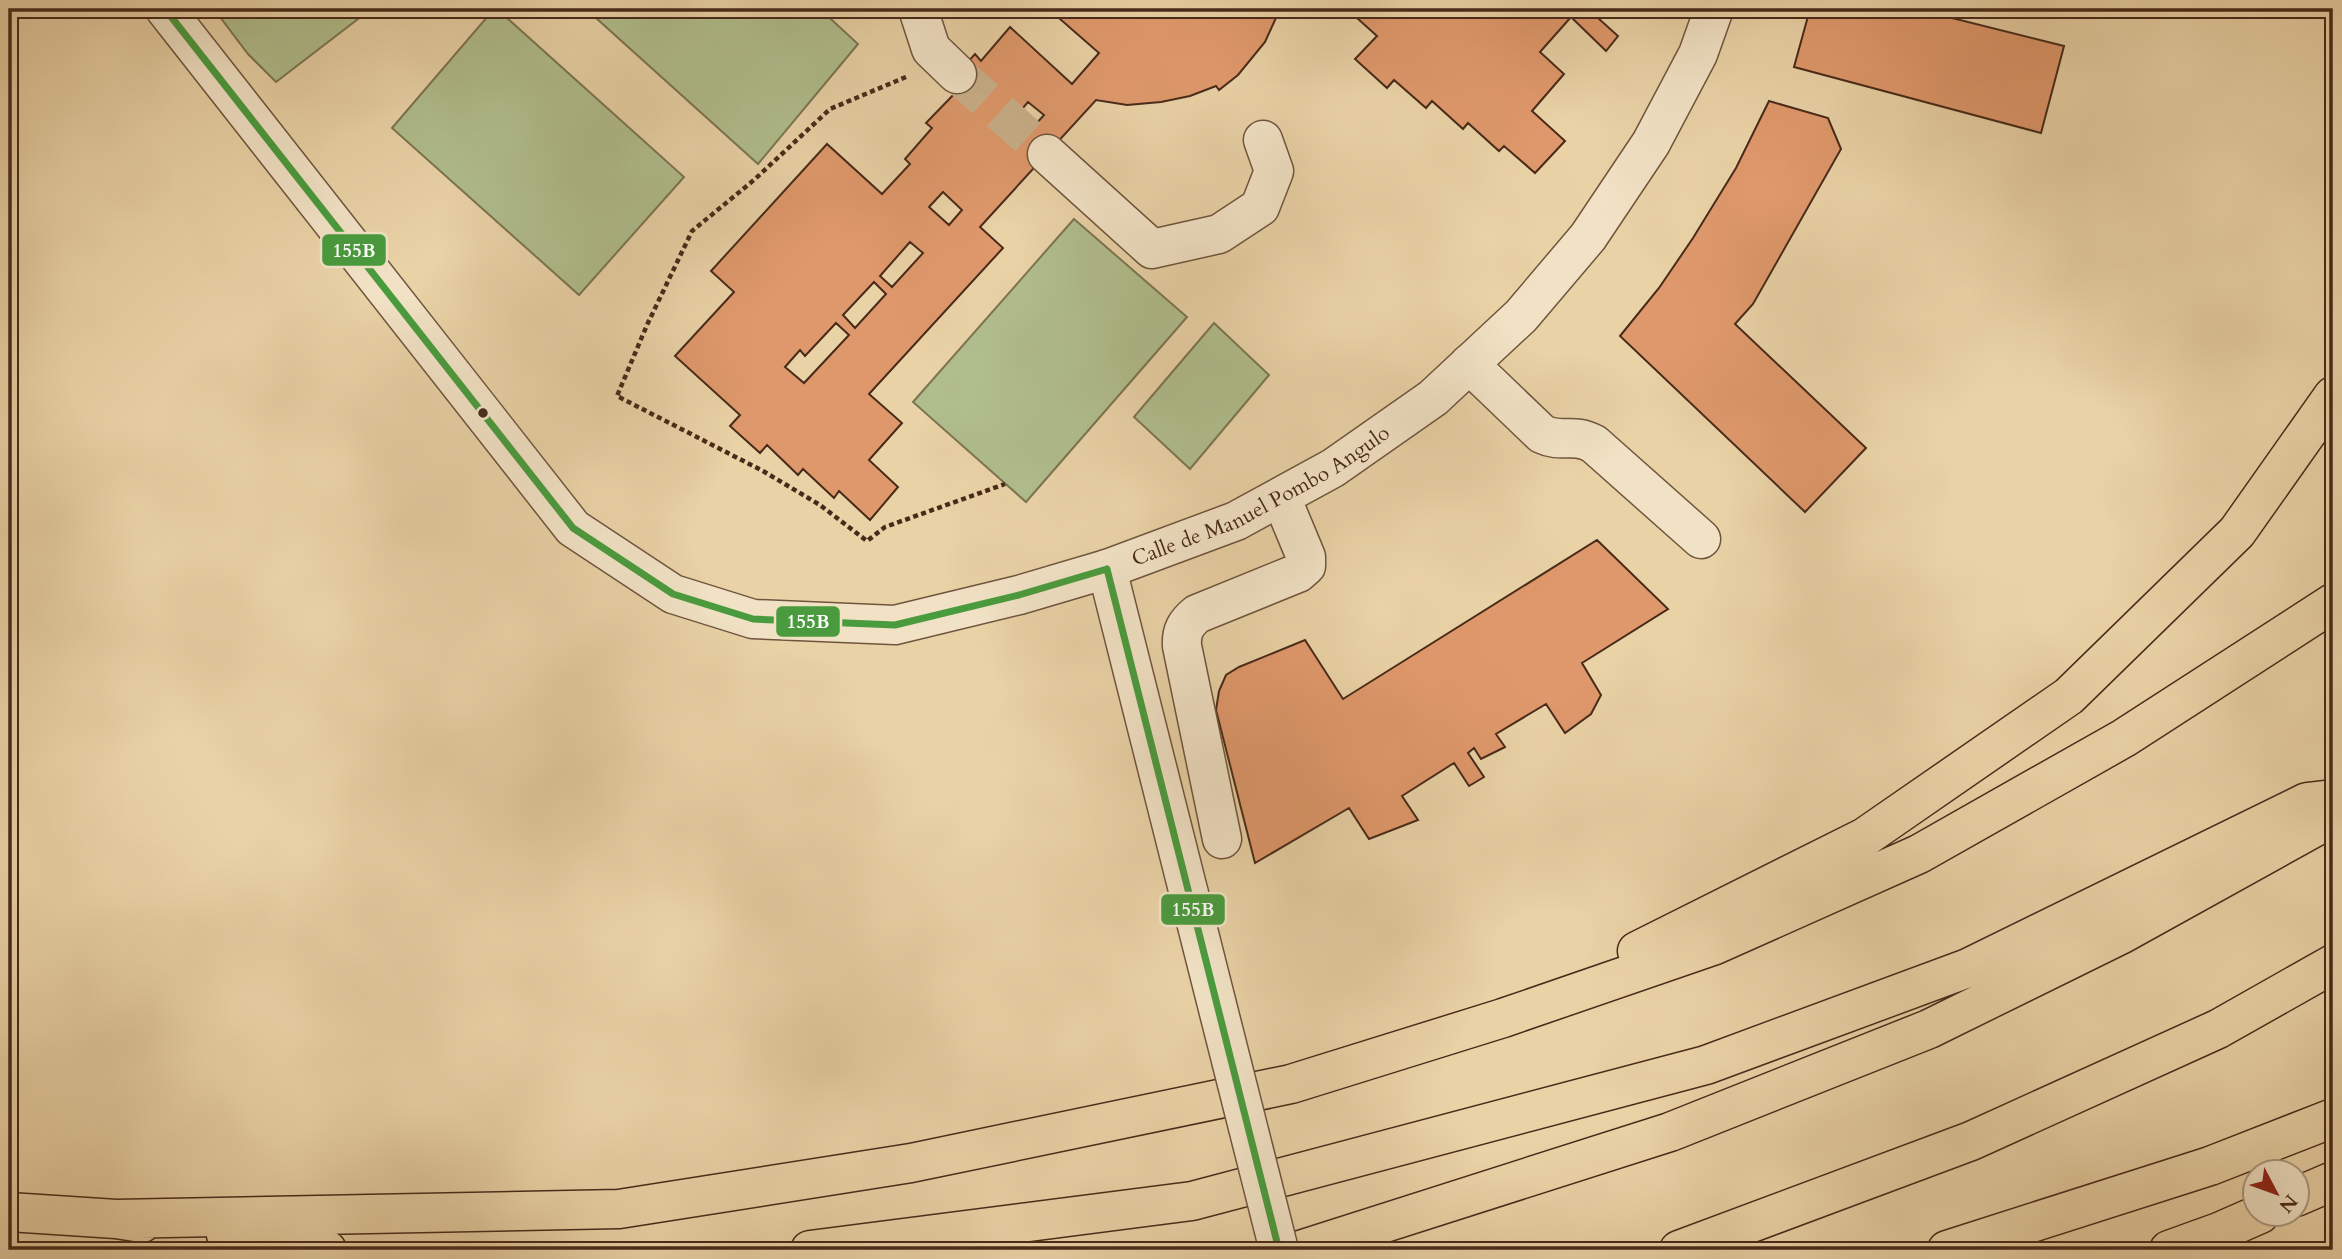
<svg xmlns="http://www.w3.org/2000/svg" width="2342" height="1259" viewBox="0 0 2342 1259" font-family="Cardo,serif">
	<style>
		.green { fill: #b0bd8c; stroke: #7c7453; stroke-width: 2 }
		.building { fill: #df986b; stroke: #482a1a; stroke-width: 2; fill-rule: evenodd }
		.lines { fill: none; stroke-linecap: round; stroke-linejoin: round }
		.minor-tunnel { stroke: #c9b08a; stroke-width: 38; stroke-dasharray: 38 19; stroke-linecap: butt }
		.minor-casing { stroke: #70543d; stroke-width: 41 }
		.highway-casing { stroke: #482a1a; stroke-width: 41 }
		.path { stroke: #482a1a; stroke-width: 4.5; stroke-dasharray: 5 3.5; stroke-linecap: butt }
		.minor { stroke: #f1e2c5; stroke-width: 38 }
		.highway { stroke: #e9d2a6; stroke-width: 38 }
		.minor-bridge-casing { stroke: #70543d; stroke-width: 41; stroke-linecap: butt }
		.minor-bridge { stroke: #f1e2c5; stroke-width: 38 }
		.bus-1-casing { stroke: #f1e2c5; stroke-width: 12 }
		.bus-1 { stroke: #4a9b3e; stroke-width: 7 }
		.bus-dot { fill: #482a1a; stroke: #f1e2c5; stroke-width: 2.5 }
		.labels { text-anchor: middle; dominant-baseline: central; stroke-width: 6; stroke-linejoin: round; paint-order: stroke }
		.street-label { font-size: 21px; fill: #482a1a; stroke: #f1e2c5 }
		.line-badge { stroke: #f1e2c5; stroke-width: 2.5 }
		.badge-label { font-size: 19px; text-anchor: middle; font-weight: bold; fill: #fff }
	</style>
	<rect width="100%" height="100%" fill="#e9d2a6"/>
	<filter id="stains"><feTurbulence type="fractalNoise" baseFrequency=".00286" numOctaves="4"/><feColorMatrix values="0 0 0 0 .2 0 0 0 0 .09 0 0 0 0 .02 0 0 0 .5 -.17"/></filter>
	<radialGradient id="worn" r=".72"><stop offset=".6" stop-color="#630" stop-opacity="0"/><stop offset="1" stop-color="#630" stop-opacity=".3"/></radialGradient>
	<path class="green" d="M214,9H371L276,82L248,54Z
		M494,9H497L684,177L579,295L392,128Z
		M586,9H820L858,44L758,164Z
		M1074,219L1187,317L1026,502L913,402Z
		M1214,323L1269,375L1190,469L1134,417Z"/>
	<path class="building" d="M1055,9H1280L1265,42L1238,75L1219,90L1216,86L1190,96L1161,102L1127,105L1096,100L980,227L1003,248L869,394L902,423L869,460L898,487L870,520L839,491L834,498L803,469L798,475L767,445L760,453L730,426L740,415L675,356L734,292L711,271L827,144L882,194L910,164L905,159L932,128L926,123L957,91L948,84L975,54L981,61L1010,27L1072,84L1099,53L1052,12ZM1028,102L1044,115L1026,135L1012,121ZM943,192L962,210L949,225L929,207ZM910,242L923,253L892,287L880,276ZM874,282L886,294L855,328L843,315ZM836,323L849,335L804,383L785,367L800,350L805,356Z
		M1347,9H1588L1618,36L1606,51L1571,17L1540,52L1564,74L1532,111L1565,141L1535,173L1504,146L1499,151L1468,123L1463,129L1432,101L1426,108L1394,80L1387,88L1355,59L1377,36Z
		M1810,9H1916L2064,46L2041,133L1794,67Z
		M1769,101L1828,118L1841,149L1753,304L1735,324L1866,448L1805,512L1620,336L1659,288L1693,238L1736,168Z
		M1597,540L1668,609L1582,663L1601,695L1591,714L1565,733L1546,704L1496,734L1505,747L1481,759L1474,748L1468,753L1484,777L1469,786L1454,763L1402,796L1418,820L1369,839L1349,808L1255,863L1216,710L1219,691L1226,675L1239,667L1305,640L1343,699Z"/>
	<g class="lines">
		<path class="minor-tunnel" d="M957,74L1047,154"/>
		<g class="minor-casing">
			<g id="minor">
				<path id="s1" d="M165,9L573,528L673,594L753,619L895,625L1019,595L1107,569L1236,521L1333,468L1433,398L1521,316L1588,237L1651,143L1698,54L1714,9"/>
				<path d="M918,9L931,49L957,74"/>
				<path d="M1047,154L1152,249L1219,234L1260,207L1274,171L1263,140"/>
				<path d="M1469,364L1542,434C1563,444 1572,432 1594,444L1701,539"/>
				<path d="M1107,569L1189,894"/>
				<path d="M1222,839L1182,646C1181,631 1186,623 1197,614L1298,573L1306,566V557L1281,497"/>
			</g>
		</g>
		<g class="highway-casing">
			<path id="highway" d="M1637,951L1865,837L2069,696L2237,532L2333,396
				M2296,1197L2333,1181
				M9,1212L116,1219L142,1223
				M116,1219L619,1209L911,1163L1291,1084L1503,1018L1715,945L1919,854L2124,738L2333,603
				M226,1235L327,1250
				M810,1250L1192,1201L1706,1065L1968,968L2307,802L2333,799
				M1300,1250L1670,1132L1929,1029L2122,934L2333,817
				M1679,1250L1971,1141L2218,1029L2333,964
				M1947,1250L2210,1166L2333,1118
				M2169,1250L2219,1232L2260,1214"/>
		</g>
		<path class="path" d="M906,77L830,109L754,180L692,231L647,325L617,396L763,471L820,505L867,541L885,527L1005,484"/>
		<use href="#minor" class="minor"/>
		<use href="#highway" class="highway"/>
		<g class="minor-bridge-casing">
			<path id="minor-bridge" d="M1189,894L1279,1250"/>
		</g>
		<use href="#minor-bridge" class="minor-bridge"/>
		<g class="bus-1-casing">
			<path id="bus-1" d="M165,9L573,528L673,594L753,619L895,625L1019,595L1107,569
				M1107,569L1279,1250"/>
		</g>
		<use href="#bus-1" class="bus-1"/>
	</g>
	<circle class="bus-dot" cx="483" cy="413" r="6"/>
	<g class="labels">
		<g class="street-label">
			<text stroke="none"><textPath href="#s1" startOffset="1396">Calle de Manuel Pombo Angulo</textPath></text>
		</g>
	</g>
	<g class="line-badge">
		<rect x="321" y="233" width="66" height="34" rx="7" fill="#4a9b3e"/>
		<rect x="775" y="605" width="66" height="33" rx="7" fill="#4a9b3e"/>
		<rect x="1160" y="893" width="66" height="33" rx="7" fill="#4a9b3e"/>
	</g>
	<g class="badge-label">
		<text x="354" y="257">155B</text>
		<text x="808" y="628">155B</text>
		<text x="1193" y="916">155B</text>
	</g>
	<rect width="2342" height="1259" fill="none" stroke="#e9d2a6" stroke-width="35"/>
	<rect x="10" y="10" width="2321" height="1238" fill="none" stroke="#482a1a" stroke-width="3.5"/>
	<rect x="18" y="18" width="2307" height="1224" fill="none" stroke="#482a1a" stroke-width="2"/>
	<g transform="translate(2276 1193) rotate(131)"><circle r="33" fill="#f1e2c5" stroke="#ad9881" stroke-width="2"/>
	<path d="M0-5L12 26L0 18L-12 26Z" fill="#8f2418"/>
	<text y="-10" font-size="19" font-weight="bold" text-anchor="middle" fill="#482a1a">N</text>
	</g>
	<rect width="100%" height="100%" filter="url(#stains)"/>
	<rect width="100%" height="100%" fill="url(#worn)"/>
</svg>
